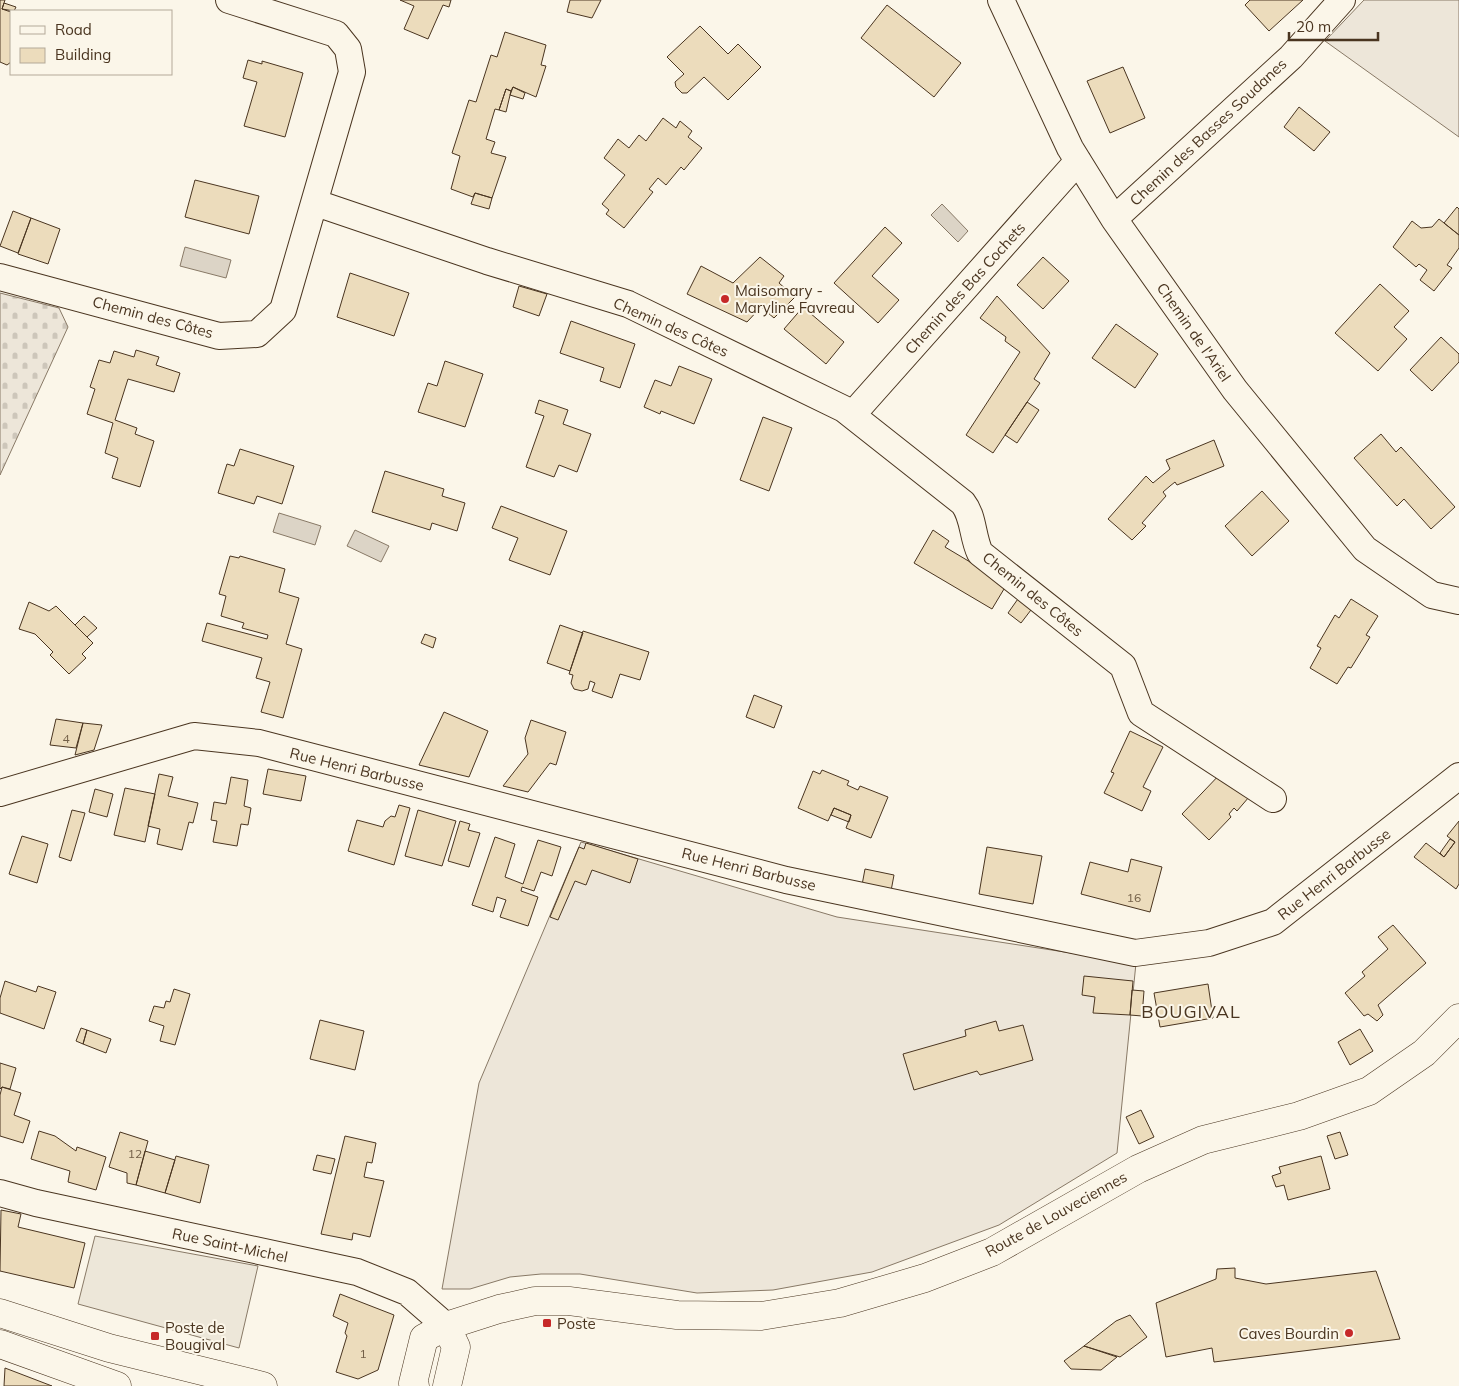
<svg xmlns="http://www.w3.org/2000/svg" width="1459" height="1386" viewBox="0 0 1459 1386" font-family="Mulish,sans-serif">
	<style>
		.cemetery { fill: url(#cemetery-stones); stroke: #887966 }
		.garden { fill: #ede6d9; stroke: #887966 }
		.parking { fill: #ede7d9; stroke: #887966 }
		.water { fill: #dcd4c6; stroke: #887966 }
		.building { fill: #ecdcbc; stroke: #4a3520 }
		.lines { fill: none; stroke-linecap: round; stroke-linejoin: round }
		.minor-casing { stroke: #4a3520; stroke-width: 28 }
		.tertiary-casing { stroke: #4a3520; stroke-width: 29 }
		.secondary-casing { stroke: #4a3520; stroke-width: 29 }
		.minor { stroke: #fbf6e9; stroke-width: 26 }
		.tertiary { stroke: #fbf6e9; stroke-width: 28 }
		.secondary { stroke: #fbf6e9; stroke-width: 28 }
		.poi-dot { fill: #c62828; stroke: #fbf6e9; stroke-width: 2 }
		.labels { text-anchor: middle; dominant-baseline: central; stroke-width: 4; stroke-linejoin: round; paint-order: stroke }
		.number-label { font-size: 12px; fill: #725f47 }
		.street-label { font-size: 15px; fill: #4a3520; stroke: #fbf6e9 }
		.poi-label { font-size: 15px; fill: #4a3520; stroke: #fbf6e9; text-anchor: start }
		.quarter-label { font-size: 18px; letter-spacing: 1px; fill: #4a3520; stroke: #fbf6e9 }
	</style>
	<defs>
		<pattern id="cemetery-stones" width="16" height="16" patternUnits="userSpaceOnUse" patternTransform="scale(1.25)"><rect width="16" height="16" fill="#ede6d9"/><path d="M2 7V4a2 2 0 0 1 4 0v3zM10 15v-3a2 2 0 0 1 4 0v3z" fill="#cdc6ba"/></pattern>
	</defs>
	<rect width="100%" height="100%" fill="#fbf6e9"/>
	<path class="cemetery" d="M0,293L59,308L68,327L0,475Z"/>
	<path class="garden" d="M1364,0H1459V137L1325,41Z
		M581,842L837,917L1136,963L1117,1153L999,1225L872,1272L773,1290L697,1293L580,1274H541L510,1277L470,1289H442L479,1083Z"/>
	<path class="parking" d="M95,1236L258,1266L239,1348L78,1304Z"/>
	<path class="water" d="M942,204L968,231L958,242L931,215Z
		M185,247L231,260L226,278L180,266Z
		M279,513L321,526L315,545L273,532Z
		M355,530L389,546L381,562L347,546Z"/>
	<path class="building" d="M0,0H5L2,9L11,12V62L7,65L0,62Z
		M400,0H451L449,7L443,5L428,39L404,29L414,6Z
		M570,0H601L592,18L567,12Z
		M1250,0H1303L1269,31L1245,5Z
		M4,3L16,7L14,11L2,9Z
		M887,5L961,63L934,97L861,38Z
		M700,26L728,54L738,44L761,67L728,100L704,77L687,93H682L676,87L675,82L684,74L667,57Z
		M505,32L546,45L541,65L546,66L536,97L513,87L511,91L506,89L499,110L495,109L486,139L495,142L491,153L506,157L492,198L475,193L473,197L451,189L460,156L452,153L469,100L476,102L491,55L497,57Z
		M248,60L262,64V61L303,73L285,137L244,126L257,82L243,78Z
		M1123,67L1145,118L1110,133L1087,81Z
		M513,87L525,93L523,99L510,95Z
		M506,89L511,91L506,112L499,110Z
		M1299,107L1330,132L1314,151L1284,127Z
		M663,118L676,128L680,121L692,131L688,137L702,148L684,170L681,167L666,185L658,178L649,189L653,192L624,228L606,214L609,210L602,204L625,175L604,158L618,139L629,148L639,135L646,141Z
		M195,180L259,196L249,234L185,217Z
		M475,193L492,198L489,209L471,204Z
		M1457,207L1459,209V235L1444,223Z
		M13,211L31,218L18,253L0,246Z
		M31,218L60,229L48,264L18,254Z
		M1439,219L1459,235V248L1447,265L1452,268L1434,291L1420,280L1427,270L1419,264L1416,267L1393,247L1412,221L1421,228L1432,227Z
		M885,227L902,243L872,276L899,300L878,323L834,283Z
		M760,257L784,276L779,283L795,297L774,318L761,307L747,322L687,294L701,266L733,283Z
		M1043,257L1069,281L1043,309L1017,285Z
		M350,273L409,293L394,336L337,317Z
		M1380,284L1409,311L1394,327L1407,339L1378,371L1335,333Z
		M519,286L547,294L539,316L513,307Z
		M997,296L1050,353L1034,379L1040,383L993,453L966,435L1020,352L1005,341L1006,337L980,318Z
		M803,307L844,342L826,364L784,329Z
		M571,321L635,344L620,388L600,381L604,368L560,353Z
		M1116,324L1158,354L1135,388L1092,358Z
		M1441,337L1459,354V362L1432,391L1410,370Z
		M136,350L159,357L156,365L180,373L174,392L128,379L115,420L137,428L135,434L154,441L140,487L112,478L118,458L105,453L113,423L87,414L95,389L90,387L99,360L110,363L114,351L134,357Z
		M445,361L483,374L465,427L418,412L428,383L437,386Z
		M679,366L712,379L694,424L661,411L660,414L644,407L655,380L671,386Z
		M539,400L568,410L563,424L591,434L577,472L559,465L554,477L526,467L544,416L535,413Z
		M1027,402L1039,410L1017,443L1005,435Z
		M763,417L792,428L769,491L740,480Z
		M1381,434L1396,452L1401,447L1455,507L1431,529L1404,499L1397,506L1354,458Z
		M1214,440L1224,466L1177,485L1175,482L1170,486L1163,492L1166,496L1142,523L1146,526L1132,540L1108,519L1146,476L1153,483L1170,469L1166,460Z
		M240,449L294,466L282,504L257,496L254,504L218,493L227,464L234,466Z
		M385,471L444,489L442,496L465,503L457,531L432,523L430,530L372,512Z
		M1262,491L1289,521L1252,556L1225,526Z
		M501,506L567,531L550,575L509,560L518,538L492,528Z
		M933,530L949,541L945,547L1007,584L992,609L914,563Z
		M230,556L239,558L240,556L285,569L279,592L299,598L286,644L302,649L283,718L261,712L270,682L256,678L262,658L202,641L207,623L267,639L268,635L242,628L244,623L221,616L226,596L219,594Z
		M1020,596L1034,606L1021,623L1008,613Z
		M1351,599L1378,616L1366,635L1370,637L1351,668L1348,667L1337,684L1310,668L1321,648L1317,646L1335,615L1339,618Z
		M29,602L49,611L56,606L93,643L82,654L86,658L69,674L50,655L53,652L35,634L19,629Z
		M84,616L97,628L87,637L75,625Z
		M560,625L583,633L570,671L547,663Z
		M583,631L649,652L640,680L620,674L612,698L592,691L595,683L590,681L588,689L582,691L574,689L571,683L573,675L569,674Z
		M425,634L436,638L433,648L421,643Z
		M754,695L782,706L774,728L746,717Z
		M444,712L488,731L469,777L419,765Z
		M56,719L83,723L76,748L50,745Z
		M531,720L566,732L556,765L550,763L528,792L503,786L528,754L525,738Z
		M83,723L102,725L94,750L75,755Z
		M1130,731L1163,747L1143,787L1151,791L1142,811L1104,793L1114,773L1111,772Z
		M268,769L306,776L301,801L263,794Z
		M822,770L849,781L847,785L858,790L860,786L888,797L871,838L846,828L851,815L834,808L828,821L798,808L813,771L820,774Z
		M1223,771L1249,797L1237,811L1234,808L1229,814L1231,817L1209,840L1182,814Z
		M159,774L173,777L168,796L198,803L193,823L189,822L182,850L157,844L160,829L148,826Z
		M231,777L248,780L244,806L251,808L248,825L241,824L237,846L213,842L217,821L211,820L214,802L226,804Z
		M125,788L155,794L145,842L114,835Z
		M95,789L113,794L107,817L89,812Z
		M399,805L410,808L394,865L348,851L357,820L383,827L385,821L391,816L395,817Z
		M834,808L851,815L849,822L831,815Z
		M72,810L85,813L71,861L59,857Z
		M418,810L456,821L442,866L405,856Z
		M460,821L470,824L468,830L480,833L469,867L448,861Z
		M1459,821V884L1456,889L1414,857L1426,843L1444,857L1455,842L1447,836Z
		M22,836L48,844L37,883L9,874Z
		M495,837L515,844L505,877L523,884L538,840L561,847L552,876L541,872L534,891L522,887L521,891L538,897L528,926L500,917L506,900L497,897L493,912L472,905Z
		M1450,839L1455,842L1444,857L1440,853Z
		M586,843L638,859L630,883L592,870L586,885L575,881L558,920L550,917L579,847L584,849Z
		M987,847L1042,856L1033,904L979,894Z
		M1131,859L1162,867L1150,912L1081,894L1090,862L1128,872Z
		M865,869L894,875L891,891L862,885Z
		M1393,925L1426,963L1378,1005L1383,1015L1377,1021L1368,1014L1364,1016L1345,993L1365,976L1362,972L1388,949L1378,937Z
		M1084,976L1133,981L1130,1015L1093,1013L1095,997L1082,995Z
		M5,981L36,992L38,986L56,992L44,1029L0,1013V998Z
		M1208,984L1213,1018L1160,1027L1154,993Z
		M174,989L190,994L175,1045L160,1041L164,1026L149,1021L154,1006L164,1008L166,1001L170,1002Z
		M1132,990L1144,991L1142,1016L1130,1015Z
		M320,1020L364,1031L355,1070L310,1059Z
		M996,1021L999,1031L1023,1025L1033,1060L980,1075L977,1071L914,1090L903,1054L966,1036L965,1030Z
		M81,1028L87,1030L83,1044L76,1041Z
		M1360,1029L1373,1051L1350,1065L1338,1042Z
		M87,1030L111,1039L106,1053L83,1044Z
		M0,1063L16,1068L10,1089L2,1087L0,1089Z
		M2,1087L21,1093L14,1115L30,1121L23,1143L0,1136V1095Z
		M1141,1110L1154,1137L1139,1144L1126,1117Z
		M39,1131L55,1136L76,1151L77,1147L106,1157L96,1190L68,1182L70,1171L31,1159Z
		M120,1132L148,1141L136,1185L127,1183V1173L109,1167Z
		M1340,1132L1348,1155L1335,1159L1327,1136Z
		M345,1136L376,1143L372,1163L367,1162L364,1177L384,1181L370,1237L353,1233L352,1240L321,1234Z
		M145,1151L175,1160L165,1193L136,1185Z
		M317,1155L335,1159L331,1174L313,1170Z
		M176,1156L209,1165L200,1203L165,1193Z
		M1321,1156L1330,1189L1288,1200L1284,1185L1276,1187L1272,1176L1281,1173L1279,1167Z
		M1,1210L21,1214L18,1227L85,1243L74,1288L0,1271Z
		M1235,1268V1278L1266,1284L1376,1271L1400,1339L1214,1362L1212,1348L1166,1357L1156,1303L1216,1279L1217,1269Z
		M340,1294L394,1315L378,1370L358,1379L336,1372L347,1336L345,1333L348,1323L333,1316Z
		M1130,1315L1147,1337L1120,1357L1084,1346L1116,1321Z
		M1084,1346L1117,1357L1101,1370L1071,1369L1064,1361Z
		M5,1368L52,1386H4Z"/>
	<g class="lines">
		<g class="minor-casing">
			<path id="minor" d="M1001,0L1070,148L1114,219L1235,390L1365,549L1432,595L1459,601
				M316,203L487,261L628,304L844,409L963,503C974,517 972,536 980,553L1123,666L1141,713L1273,799
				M1114,219L1291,57L1342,0
				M0,277L219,336L257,334L283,310L352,72L348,49L336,34L229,0
				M852,415L1078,161
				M0,793L194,736L259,743L786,880L1135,953L1209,943L1273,922L1459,776
				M0,1193L36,1203L357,1272L407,1292L446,1326"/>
		</g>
		<g class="tertiary-casing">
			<path id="tertiary" d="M446,1326L456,1347L447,1386
				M415,1386L413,1383L424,1338L446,1326L499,1309L535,1301H569L677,1315L761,1316L840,1303L925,1278L992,1252L1138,1169L1203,1140L1299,1116L1369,1091L1424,1053L1459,1018"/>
		</g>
		<g class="secondary-casing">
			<path id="secondary" d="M0,1313L109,1348L263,1386
				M0,1344L117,1386"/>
		</g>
		<use href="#minor" class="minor"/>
		<use href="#tertiary" class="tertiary"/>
		<use href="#secondary" class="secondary"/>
	</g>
	<g class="poi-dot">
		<circle cx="725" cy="299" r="5"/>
		<rect x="542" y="1318" width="10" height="10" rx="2.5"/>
		<circle cx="1349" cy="1333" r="5"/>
		<rect x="150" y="1331" width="10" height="10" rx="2.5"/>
	</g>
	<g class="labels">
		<g class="number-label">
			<text x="66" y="738">4</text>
			<text x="1134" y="897">16</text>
			<text x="135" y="1153">12</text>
			<text x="363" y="1353">1</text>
		</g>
		<g class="street-label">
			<text transform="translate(1208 132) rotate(-43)">Chemin des Basses Soudanes</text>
			<text transform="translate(965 288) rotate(-48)">Chemin des Bas Cochets</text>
			<text transform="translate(153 317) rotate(15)">Chemin des Côtes</text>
			<text transform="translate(671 327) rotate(24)">Chemin des Côtes</text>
			<text transform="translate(1194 332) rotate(55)">Chemin de l'Ariel</text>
			<text transform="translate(1033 594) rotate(39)">Chemin des Côtes</text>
			<text transform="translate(357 769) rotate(14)">Rue Henri Barbusse</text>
			<text transform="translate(749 869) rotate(14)">Rue Henri Barbusse</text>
			<text transform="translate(1334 874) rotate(-38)">Rue Henri Barbusse</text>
			<text transform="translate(1056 1214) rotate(-29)">Route de Louveciennes</text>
			<text transform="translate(230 1245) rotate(12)">Rue Saint-Michel</text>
		</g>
		<g class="poi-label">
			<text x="735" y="290">Maisomary -<tspan x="735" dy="17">Maryline Favreau</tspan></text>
			<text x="557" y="1323">Poste</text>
			<text x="165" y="1327">Poste de<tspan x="165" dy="17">Bougival</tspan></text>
			<text x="1339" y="1333" text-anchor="end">Caves Bourdin</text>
		</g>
		<g class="quarter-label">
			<text x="1191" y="1011">BOUGIVAL</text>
		</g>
	</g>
	<rect x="10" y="10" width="162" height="65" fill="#fbf6e9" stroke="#b4a999"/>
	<rect x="20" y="26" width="25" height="8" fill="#fbf6e9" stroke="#b4a999"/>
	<text x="55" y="35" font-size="15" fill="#4a3520">Road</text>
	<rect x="20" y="48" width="25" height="15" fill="#ecdcbc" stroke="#b4a999"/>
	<text x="55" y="60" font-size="15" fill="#4a3520">Building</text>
	<path d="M1289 32v8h89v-8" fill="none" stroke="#4a3520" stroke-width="2.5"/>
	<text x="1296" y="32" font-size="15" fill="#4a3520" stroke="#fbf6e9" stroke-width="4" paint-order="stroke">20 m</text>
</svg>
